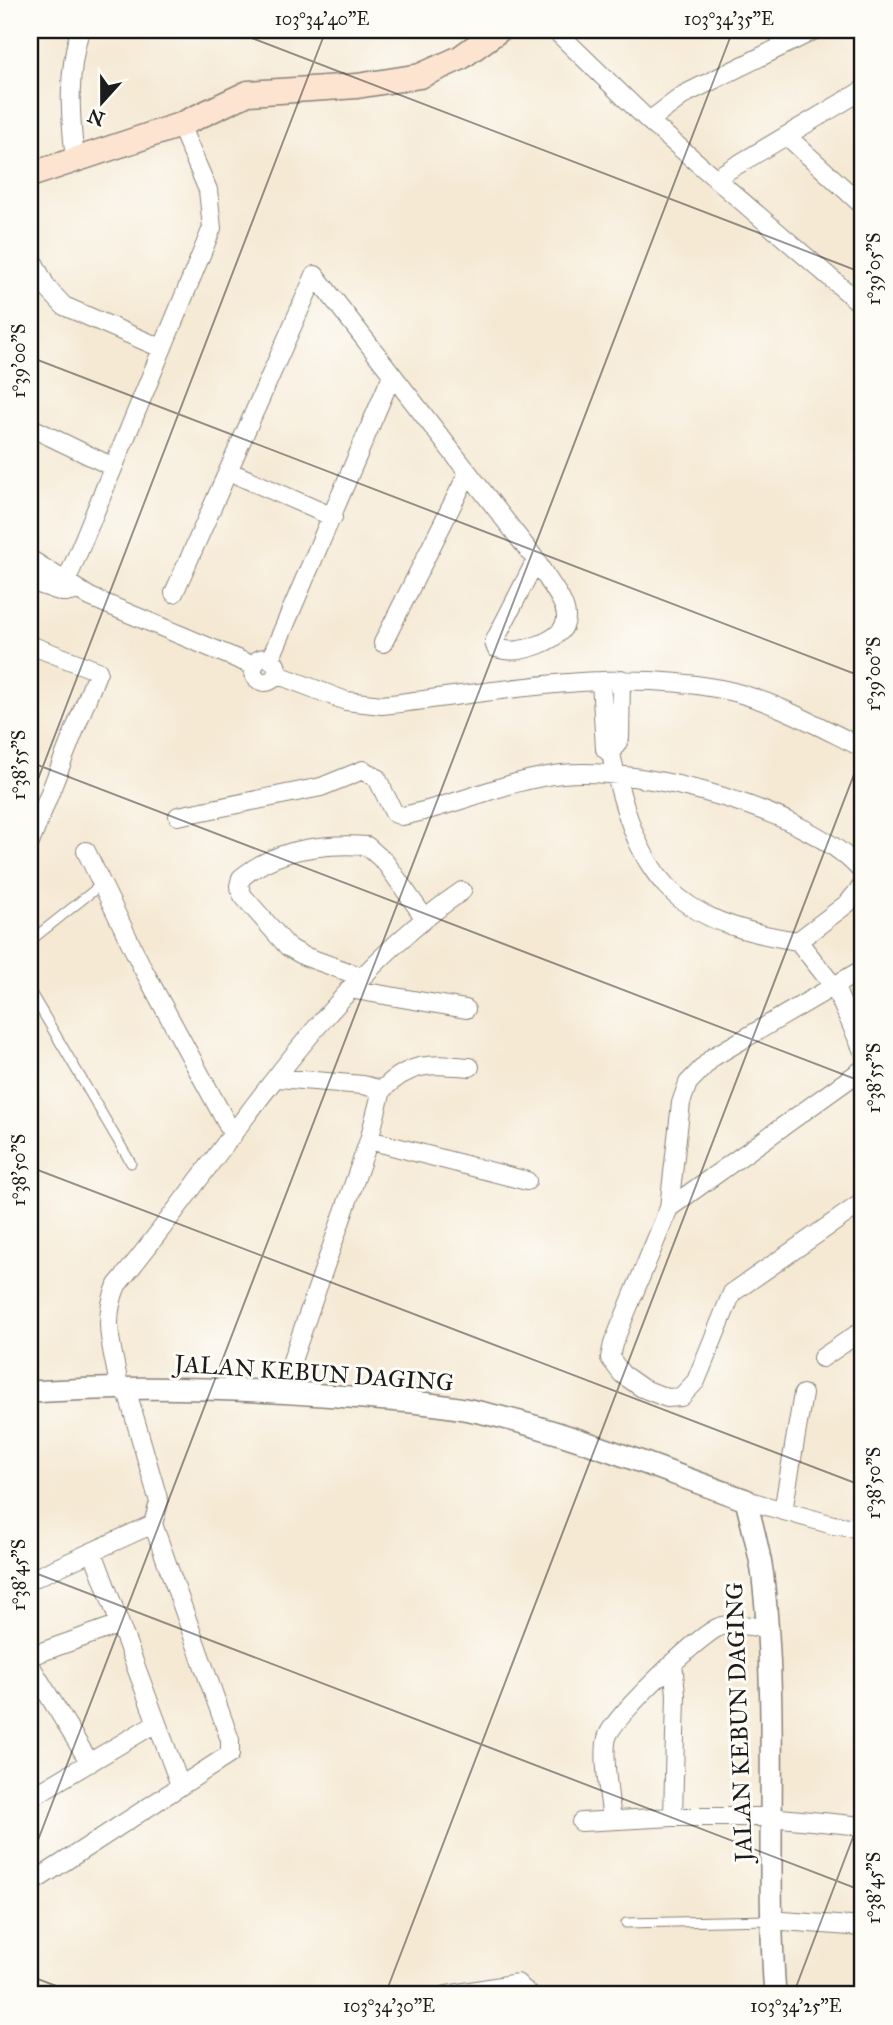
<svg xmlns="http://www.w3.org/2000/svg" width="893" height="2025" viewBox="0 0 893 2025" font-family="'IM FELL Great Primer',serif">
	<style>
		.lines { fill: none; stroke-linecap: round; stroke-linejoin: round }
		.service-casing { stroke: #888278; stroke-width: 11 }
		.minor-casing { stroke: #888278; stroke-width: 20 }
		.tertiary-casing { stroke: #888278; stroke-width: 24 }
		.secondary-casing { stroke: #888278; stroke-width: 27 }
		.service { stroke: #fff; stroke-width: 9 }
		.minor { stroke: #fff; stroke-width: 18 }
		.tertiary { stroke: #fff; stroke-width: 21 }
		.secondary { stroke: #fde4d1; stroke-width: 24 }
		.ticks { fill: none; stroke: #1c1c1c; stroke-width: 2; stroke-opacity: 0.45 }
		.labels { text-anchor: middle; dominant-baseline: central; stroke-width: 6; stroke-linejoin: round; paint-order: stroke }
		.street-label { font-size: 24px; fill: #1c1c1c; stroke: #fdfcf7 }
		.neatline { fill: none; stroke: #1c1c1c; stroke-width: 2.5 }
		.ticks-label { font-size: 18px; text-anchor: middle; fill: #1c1c1c }
	</style>
	<rect width="100%" height="100%" fill="#fdfcf7"/>
	<filter id="ink" filterUnits="userSpaceOnUse"><feTurbulence type="fractalNoise" baseFrequency=".0143" numOctaves="2"/><feDisplacementMap in="SourceGraphic" scale="14" xChannelSelector="R" yChannelSelector="G"/><feConvolveMatrix kernelMatrix="1 2 1 2 8 2 1 2 1" color-interpolation-filters="sRGB"/></filter>
	<filter id="wash" filterUnits="userSpaceOnUse"><feTurbulence type="fractalNoise" baseFrequency=".00686" numOctaves="4" result="noise"/><feDisplacementMap in="SourceGraphic" scale="28" xChannelSelector="R" yChannelSelector="G"/><feGaussianBlur stdDeviation="1.57" result="paint"/><feColorMatrix in="noise" values="0 0 0 0 0 0 0 0 0 0 0 0 0 0 0 0 0 1.4 0 .05"/><feComposite in="paint" operator="in"/></filter>
	<g filter="url(#wash)">
		<rect width="100%" height="100%" fill="#f5e9d4"/>
	</g>
	<g filter="url(#ink)">
		<g class="lines">
			<g class="service-casing">
				<path id="service" d="M30,941L102,884
					M30,991L131,1163
					M626,1923L770,1920"/>
			</g>
			<g class="minor-casing">
				<path id="minor" d="M555,30L649,121L863,306
					M649,121L685,94L815,30
					M788,137L863,206
					M75,160C70,115 67,73 80,30
					M717,177L863,90
					M30,255L47,288L64,306L161,348
					M30,427L111,466
					M228,471L333,517
					M30,559L90,597L254,666
					M30,581L62,592H72
					M62,592L212,228L208,190L180,125
					M174,593L315,275L536,560C553,593 593,624 538,645C524,650 511,653 496,648L494,642L536,560
					M383,643L468,473
					M30,645L98,671L30,843
					M253 670a12 12 0 1 1 24 0a12 12 0 1 1-24 0Z
					M270,660L392,375
					M276,674L346,701L382,705C493,693 610,667 721,689C771,699 818,726 863,748
					M601,681L605,749L611,754C639,878 669,921 798,941L835,988L863,1051
					M611,754L620,738L621,679
					M178,816L321,787L363,770L377,778L394,813L402,816C456,806 506,780 562,774C641,766 812,810 863,873
					M86,851L142,967L233,1135
					M798,941L848,903L863,885
					M863,969L713,1057L688,1083L681,1103L669,1208L613,1344L610,1358L622,1374L642,1388L667,1398L681,1397L696,1381L732,1293L863,1202
					M362,977L304,956L288,947L243,896L239,886L241,878C276,849 323,843 367,846L385,862L424,917
					M349,989L466,1009
					M278,1078L363,1085L382,1090L369,1140L281,1392
					M382,1090C411,1061 431,1064 470,1067
					M369,1140L527,1181
					M669,1208L863,1069
					M822,1358L863,1330
					M119,1386C113,1348 101,1323 117,1285C225,1155 322,987 462,891
					M746,1500L833,1525L863,1529
					M783,1511L803,1394
					M93,1552L180,1785
					M30,1580L153,1524
					M30,1656L120,1624
					M673,1662L676,1695L673,1817H770L863,1826
					M30,1665L90,1763
					M30,1798L156,1723
					M612,1820C610,1801 601,1751 608,1735C616,1715 698,1636 719,1627C732,1622 752,1627 767,1628
					M581,1822L673,1817
					M30,1884L230,1754V1740L153,1524L159,1502L126,1388
					M770,1920L863,1927
					M446,1995L517,1983L529,1995"/>
			</g>
			<g class="tertiary-casing">
				<path id="tertiary" d="M30,1392C132,1385 235,1388 337,1396C384,1400 433,1402 479,1412C570,1432 658,1469 746,1500C752,1526 760,1552 763,1578C779,1716 765,1857 775,1995"/>
			</g>
			<g class="secondary-casing">
				<path id="secondary" d="M30,175L180,125L248,93L357,86L420,76L460,58L499,30"/>
			</g>
			<use href="#service" class="service"/>
			<use href="#minor" class="minor"/>
			<use href="#tertiary" class="tertiary"/>
			<use href="#secondary" class="secondary"/>
		</g>
	</g>
	<path class="ticks" d="M231,30L863,273M30,357L863,677M30,762L863,1082M30,800L326,30M30,1167L863,1486M30,1571L863,1891M30,1861L733,30M30,1976L80,1995M385,1995L863,751M793,1995L863,1811"/>
	<g class="labels">
		<g class="street-label">
			<text transform="translate(314 1373) rotate(4)">JALAN KEBUN DAGING</text>
			<text transform="translate(739 1722) rotate(-92)">JALAN KEBUN DAGING</text>
		</g>
	</g>
	<rect width="893" height="2025" fill="none" stroke="#fdfcf7" stroke-width="77"/>
	<g transform="translate(102 102) rotate(201)" stroke="#fdfcf7" stroke-width="5" paint-order="stroke">
	<path d="M0-5L12 26L0 18L-12 26Z" fill="#1c1c1c"/>
	<text y="-10" font-size="19" font-weight="bold" text-anchor="middle" fill="#1c1c1c">N</text>
	</g>
	<rect x="38" y="38" width="816" height="1948" class="neatline"/>
	<g class="ticks-label">
		<text x="322" y="25">103°34'40"E</text>
		<text x="729" y="25">103°34'35"E</text>
		<text transform="translate(874 269) rotate(-90)" y="6">1°39'05"S</text>
		<text transform="translate(19 361) rotate(-90)" y="6">1°39'00"S</text>
		<text transform="translate(874 674) rotate(-90)" y="6">1°39'00"S</text>
		<text transform="translate(19 765) rotate(-90)" y="6">1°38'55"S</text>
		<text transform="translate(874 1078) rotate(-90)" y="6">1°38'55"S</text>
		<text transform="translate(19 1170) rotate(-90)" y="6">1°38'50"S</text>
		<text transform="translate(874 1483) rotate(-90)" y="6">1°38'50"S</text>
		<text transform="translate(19 1575) rotate(-90)" y="6">1°38'45"S</text>
		<text transform="translate(874 1888) rotate(-90)" y="6">1°38'45"S</text>
		<text x="389" y="2012">103°34'30"E</text>
		<text x="796" y="2012">103°34'25"E</text>
	</g>
</svg>
